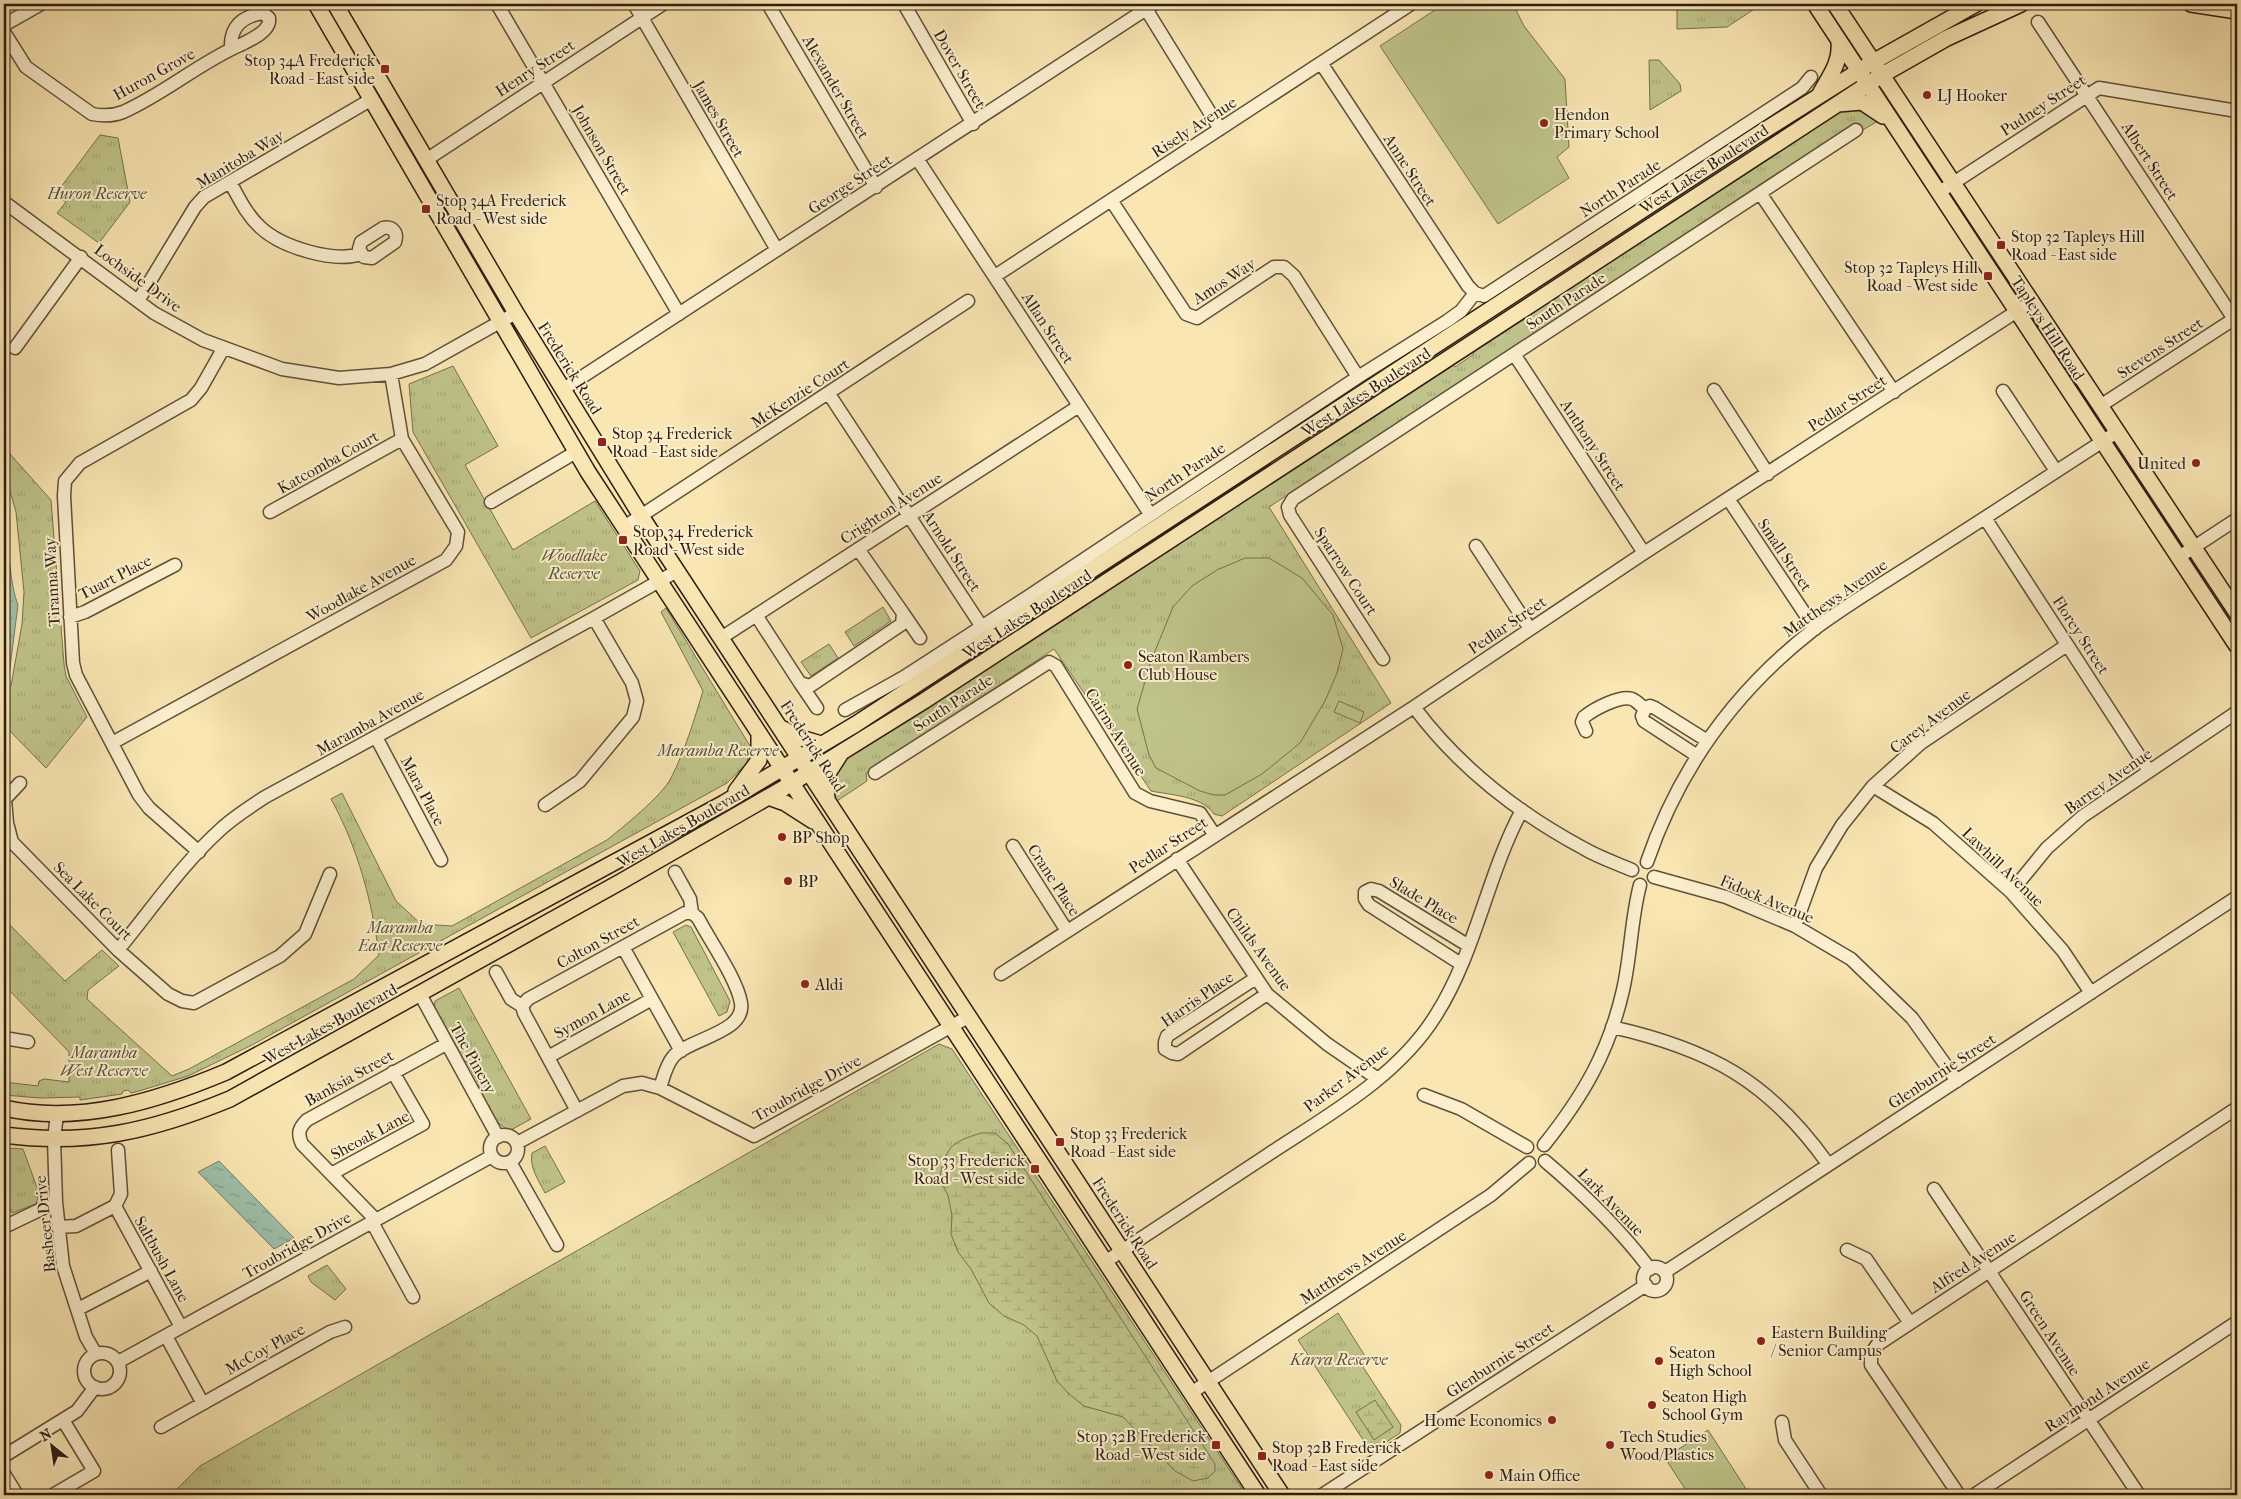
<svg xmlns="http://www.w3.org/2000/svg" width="2241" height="1499" viewBox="0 0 2241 1499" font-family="'IM FELL French Canon',serif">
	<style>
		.grass { fill: url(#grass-tufts); stroke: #76714e }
		.wetland { fill: url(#wetland-marsh); stroke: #76714e }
		.garden { fill: #c0c48b; stroke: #76714e }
		.water { fill: url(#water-ripples); stroke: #707f6c }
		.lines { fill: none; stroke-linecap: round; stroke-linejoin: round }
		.minor-casing { stroke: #5f5039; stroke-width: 15 }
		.major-casing { stroke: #2c1e10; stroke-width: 18 }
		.minor { stroke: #fbefce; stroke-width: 12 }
		.major { stroke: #f9e6b3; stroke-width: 15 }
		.poi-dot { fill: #8f2418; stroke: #fbefce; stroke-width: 2 }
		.labels { text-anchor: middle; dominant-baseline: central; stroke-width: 4; stroke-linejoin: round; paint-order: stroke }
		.poi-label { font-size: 16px; fill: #2c1e10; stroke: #fbefce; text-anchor: start }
		.street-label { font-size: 16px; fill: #2c1e10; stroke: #fbefce }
		.park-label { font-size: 16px; font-style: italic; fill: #585035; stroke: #fbefce }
	</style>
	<defs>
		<pattern id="grass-tufts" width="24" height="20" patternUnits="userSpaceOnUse" patternTransform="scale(1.25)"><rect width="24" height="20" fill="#c0c48b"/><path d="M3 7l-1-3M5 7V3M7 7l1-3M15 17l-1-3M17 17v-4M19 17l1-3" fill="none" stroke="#a5a877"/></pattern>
		<pattern id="wetland-marsh" width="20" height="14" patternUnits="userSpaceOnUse" patternTransform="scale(1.25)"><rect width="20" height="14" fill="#c0c48b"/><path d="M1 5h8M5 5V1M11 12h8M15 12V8" fill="none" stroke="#a5a877"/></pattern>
		<pattern id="water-ripples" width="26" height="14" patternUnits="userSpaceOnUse" patternTransform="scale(1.25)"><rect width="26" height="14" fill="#9ec0a9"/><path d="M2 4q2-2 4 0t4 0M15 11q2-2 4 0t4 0" fill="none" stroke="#819b88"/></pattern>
	</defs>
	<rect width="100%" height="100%" fill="#f9e6b3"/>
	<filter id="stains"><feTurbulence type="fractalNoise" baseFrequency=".004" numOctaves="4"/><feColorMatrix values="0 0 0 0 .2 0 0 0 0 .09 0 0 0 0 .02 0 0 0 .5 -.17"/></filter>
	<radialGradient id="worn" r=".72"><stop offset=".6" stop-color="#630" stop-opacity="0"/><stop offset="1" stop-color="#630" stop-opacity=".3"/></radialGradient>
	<path class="grass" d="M1677,4H1762L1727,27L1677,29Z
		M1649,60H1659L1680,84L1681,91L1650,110Z
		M1858,107L1878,121L1861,131L1855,123L1269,507L1391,703L1222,816L1214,814C1202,796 1171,795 1151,791L1054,649L872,769L866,773L867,781L834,803C829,779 830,773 849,756L1452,363L1455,367L1474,354L1471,350L1839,111Z
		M100,135L118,138L130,202L99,243L57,213L66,202L55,195Z
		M453,366L498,446L465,465L513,550L595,501L640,571L638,580L531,638L413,432L409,384Z
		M4,413L10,454L51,500L64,664L66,676L87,717L46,768L4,725V691L11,686L22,624L24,592L16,512L4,470Z
		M883,607L891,621L854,646L845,632Z
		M666,608L750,746L747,763L727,783L252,1045L188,1076L139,1091L131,1093L128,1090L123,1091L122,1094L80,1100V1097L40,1098L4,1095V1082L38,1086L39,1081L44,1079L69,1082V1052L4,985V919L65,981L102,950L119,966L88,990L87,999L172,1076L189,1069L354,979L379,955C372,901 358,848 331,799L342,793L396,901L421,924L452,926L607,840C623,827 662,796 671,778C685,751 694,720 703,691L661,612Z
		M829,644L838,658L811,676L801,662Z
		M686,925L691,927L730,1001L727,1012L719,1016L673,932Z
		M459,988L531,1119L509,1131L496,1121L478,1089L479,1084L466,1061L461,1060L434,1010L435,1001Z
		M939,1044L952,1049L1246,1495H171L200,1466Z
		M545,1146L565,1182L545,1193C539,1181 529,1167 532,1153Z
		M4,1148L23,1149L39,1193L36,1204L12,1213L4,1193Z
		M327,1265L346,1289L335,1300L311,1282L308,1276Z
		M1338,1313L1365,1356L1363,1367L1401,1425L1400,1433L1371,1452L1298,1340Z"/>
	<path class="wetland" d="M981,1133H995L1008,1144L1215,1464V1471L1208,1478L1193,1481L1175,1471L1123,1417L1084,1406L1068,1393L1057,1381L1037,1336L1024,1325L1004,1316L989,1303L971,1269L958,1252L951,1234L952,1216L948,1195L939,1179C947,1147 949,1143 981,1133Z
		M1375,1400L1393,1427L1374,1440L1356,1412Z"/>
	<path class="garden" d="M1444,4H1513L1524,26L1565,79L1569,147L1557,157L1569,178L1498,224L1380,46Z
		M1245,558H1269L1302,578L1333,615L1343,649L1337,673L1325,701L1300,743L1262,774L1225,795H1214L1200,791L1156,768L1149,755L1137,709L1151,661L1173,607L1192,586L1217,570Z
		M1339,701L1364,712L1360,723L1334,712Z
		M1708,1430L1750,1495H1689L1665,1458Z"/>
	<path class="water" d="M4,530C11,554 9,582 18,605L8,683L4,686Z
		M219,1161L294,1238L274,1249L198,1172Z"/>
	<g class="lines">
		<g class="minor-casing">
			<path id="minor" d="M497,4L679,314
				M634,4L777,250
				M768,4L876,187
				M904,4L973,124
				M1146,9L1220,129
				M2038,22L2234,319
				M4,25L41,4
				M4,32L26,67L92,114C102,116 113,116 123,112C164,94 199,63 240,45C250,40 267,33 269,22V18L263,13C242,16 230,27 231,48
				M1321,63L1468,286L1475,293L1484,296L1802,88L1811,77
				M426,160L663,4
				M918,160L1150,514
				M230,182C239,198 246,214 260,227C281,247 333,263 361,254
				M1760,193L1894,392
				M1938,193L2099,88L2237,111
				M1111,200L1186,314L1197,318L1274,267H1284L1294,276L1358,377
				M4,202L154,313L203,340L282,369L339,378L391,374L425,364L516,313
				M383,228C393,226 398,233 395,242L372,258L364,257L359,249L361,242Z
				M995,276L1411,4
				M138,301L195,207L204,197L372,99
				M15,348L81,257
				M1514,354L1644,553
				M562,390L1154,4
				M1714,390L1768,474
				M2003,391L2056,471
				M829,394L982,627
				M2100,406L2237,317
				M1729,500L1815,629
				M491,502L576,452
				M270,512L402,439
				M1985,518L2149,771
				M624,527L968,301
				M1476,546L1530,629
				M2179,557L2237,519
				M903,613L920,638
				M756,615L800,683L810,686L902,624L903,613L858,549
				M70,617L85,612L175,565
				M721,638L1079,406
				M1383,659L1290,515L1288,507L1293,499L1856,130
				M800,683L817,708
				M1414,707C1458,766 1518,813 1583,848C1598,857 1616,863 1632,870
				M845,710L904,677L1026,598L1358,377L1447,321L1461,311L1475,293
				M1586,731L1582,722L1584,717C1594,709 1620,695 1632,699C1637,701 1641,706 1645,709
				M376,737L441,860
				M112,743L446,560L456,546L458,532L402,439L391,374
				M1696,755L1644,721L1642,716L1645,709L1650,706L1655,708L1706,740
				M875,773L1049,662L1056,666L1135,793L1150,801L1200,813L1214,834
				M20,783L5,799L7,823L12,842L118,950L168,994L182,1001L194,1003L280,956L305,934L330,874
				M1873,786L1933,823L2011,892L2063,951L2091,993
				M545,805L580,781L633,717L637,701L632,683L594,618
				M1013,846L1067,931
				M199,852L149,808L139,795L76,675L73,663L64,496L65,481L80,463L191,400L201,388L223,349
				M1177,859L1267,994L1327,1044L1378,1079
				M1647,862C1679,768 1735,691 1813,630C1850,602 1892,578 1930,553C1993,513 2055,472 2117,432
				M1654,877L1726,897L1795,926L1851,959L1912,1018L1957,1081
				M2011,892L2047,848L2083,816L2237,712
				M1795,926L1816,868L1842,825L1873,786L1921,743L2067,645
				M623,947L681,1051
				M118,950C151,910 183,863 221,829C234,817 250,807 265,797L594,618L677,571
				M1461,964L1369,905L1365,899V892L1371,889L1379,891L1469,946
				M496,972L511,999L522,1006L524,1013L577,1111
				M1001,974L1414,707L1644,553L2031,302
				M1256,978L1167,1036L1165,1042V1049L1172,1053L1178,1054L1267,994
				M420,994L498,1137
				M522,1006L528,999L685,913H692
				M1612,1027C1710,1049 1769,1081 1828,1164
				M4,1038L28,1042
				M548,1057L652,999
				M660,1088C663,1079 666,1065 673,1057C687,1039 746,1033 741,1003C737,979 710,941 698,918L692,913L690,899L675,872
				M1424,1095L1461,1109L1527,1147
				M57,1114L54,1139L56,1202L63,1266L86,1337L96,1354
				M490 1149a14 14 0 1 1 28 0a14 14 0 1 1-28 0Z
				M517,1143L623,1086L642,1083L660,1088L754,1136L968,1017
				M1544,1145C1583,1096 1609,1052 1623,990C1631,955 1631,919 1640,885
				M1545,1161C1584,1194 1619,1228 1650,1269
				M510,1162L557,1245
				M331,1174L423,1124L393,1072
				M1934,1189L2139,1495
				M115,1206L181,1327
				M376,1220L302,1144C297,1133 299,1128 307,1120L446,1044
				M372,1222L413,1297
				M4,1227L56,1202
				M58,1227L76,1226L115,1206L121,1194L118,1150
				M1847,1250L1866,1259L1910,1323
				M1105,1262C1159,1227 1212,1191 1266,1156C1326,1116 1397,1078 1436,1015C1476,952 1487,875 1522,810
				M1643 1279a12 12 0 1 1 24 0a12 12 0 1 1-24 0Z
				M1665,1272L2237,897
				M78,1309L151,1271
				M166,1336L202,1402
				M84 1371a18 18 0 1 1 36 0a18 18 0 1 1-36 0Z
				M118,1362L492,1156
				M1191,1393L1491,1195L1529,1163
				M1782,1422L1785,1440L1821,1495
				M161,1427L330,1332L345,1327
				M4,1456L77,1411L95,1387
				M4,1474L17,1495
				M53,1495L94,1471L63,1420
				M1322,1495L1646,1285
				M1959,1495L1871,1365V1354L1877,1345L2237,1108
				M1974,1495L2237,1322"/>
		</g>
		<g class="major-casing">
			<path id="major" d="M316,4L588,472L1258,1495
				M335,4L516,313L641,516L1282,1495
				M1815,4L2237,646
				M1835,4L2237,613
				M2191,4L2237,11
				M1819,96C1828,78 1841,64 1839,43
				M1838,104L1862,102L1883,116
				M781,728L798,737L821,744
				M736,791L759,760V734
				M768,797L785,803L813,821
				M827,798L825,778L841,753
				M4,1108C79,1125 157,1101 226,1072L724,803L856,724L1757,135L1873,62L1976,4
				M4,1135C88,1146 152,1131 230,1099L622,881L784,788L924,701L1882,75L1947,38L2021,4"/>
		</g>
		<use href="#minor" class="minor"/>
		<use href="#major" class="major"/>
	</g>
	<g class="poi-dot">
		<rect x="380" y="64" width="10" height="10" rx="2.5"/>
		<circle cx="1927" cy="95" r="5"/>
		<circle cx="1544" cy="123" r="5"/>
		<rect x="421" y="204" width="10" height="10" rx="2.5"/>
		<rect x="1996" y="240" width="10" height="10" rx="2.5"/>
		<rect x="1983" y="271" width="10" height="10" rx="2.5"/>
		<rect x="597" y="437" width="10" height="10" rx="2.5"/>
		<circle cx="2196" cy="463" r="5"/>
		<rect x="618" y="535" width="10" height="10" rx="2.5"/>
		<circle cx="1128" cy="665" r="5"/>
		<circle cx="782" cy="837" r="5"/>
		<circle cx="788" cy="881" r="5"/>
		<circle cx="805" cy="984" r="5"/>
		<rect x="1055" y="1137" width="10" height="10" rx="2.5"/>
		<rect x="1030" y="1164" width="10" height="10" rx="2.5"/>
		<circle cx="1761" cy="1341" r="5"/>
		<circle cx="1659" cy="1361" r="5"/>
		<circle cx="1652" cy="1405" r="5"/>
		<circle cx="1552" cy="1420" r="5"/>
		<rect x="1211" y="1440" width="10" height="10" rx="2.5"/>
		<circle cx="1610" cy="1445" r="5"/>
		<rect x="1257" y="1451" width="10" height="10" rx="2.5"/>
		<circle cx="1489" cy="1475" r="5"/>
	</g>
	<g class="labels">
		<g class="poi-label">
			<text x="375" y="60" text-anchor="end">Stop 34A Frederick<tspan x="375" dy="18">Road - East side</tspan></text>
			<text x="1937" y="95">LJ Hooker</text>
			<text x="1554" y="114">Hendon<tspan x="1554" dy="18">Primary School</tspan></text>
			<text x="436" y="200">Stop 34A Frederick<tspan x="436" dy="18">Road - West side</tspan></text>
			<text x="2011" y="236">Stop 32 Tapleys Hill<tspan x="2011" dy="18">Road - East side</tspan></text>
			<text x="1978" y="267" text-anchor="end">Stop 32 Tapleys Hill<tspan x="1978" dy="18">Road - West side</tspan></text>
			<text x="612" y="433">Stop 34 Frederick<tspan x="612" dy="18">Road - East side</tspan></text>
			<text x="2186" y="463" text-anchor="end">United</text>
			<text x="633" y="531">Stop 34 Frederick<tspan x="633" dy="18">Road - West side</tspan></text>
			<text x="1138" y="656">Seaton Rambers<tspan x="1138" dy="18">Club House</tspan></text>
			<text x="792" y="837">BP Shop</text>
			<text x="798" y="881">BP</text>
			<text x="815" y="984">Aldi</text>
			<text x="1070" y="1133">Stop 33 Frederick<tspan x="1070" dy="18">Road - East side</tspan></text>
			<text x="1025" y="1160" text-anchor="end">Stop 33 Frederick<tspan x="1025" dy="18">Road - West side</tspan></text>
			<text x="1771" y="1332">Eastern Building<tspan x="1771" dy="18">/ Senior Campus</tspan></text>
			<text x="1669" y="1352">Seaton<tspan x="1669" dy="18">High School</tspan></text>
			<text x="1662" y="1396">Seaton High<tspan x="1662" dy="18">School Gym</tspan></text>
			<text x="1542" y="1420" text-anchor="end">Home Economics</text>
			<text x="1206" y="1436" text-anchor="end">Stop 32B Frederick<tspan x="1206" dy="18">Road - West side</tspan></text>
			<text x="1620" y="1436">Tech Studies<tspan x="1620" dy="18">Wood/Plastics</tspan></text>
			<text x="1272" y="1447">Stop 32B Frederick<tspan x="1272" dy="18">Road - East side</tspan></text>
			<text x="1499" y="1475">Main Office</text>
		</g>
		<g class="street-label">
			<text transform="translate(535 68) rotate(-33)">Henry Street</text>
			<text transform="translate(960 69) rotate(60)">Dover Street</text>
			<text transform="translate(154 74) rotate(-29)">Huron Grove</text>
			<text transform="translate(836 87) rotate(60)">Alexander Street</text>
			<text transform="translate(2043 105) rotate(-33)">Pudney Street</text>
			<text transform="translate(719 119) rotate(60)">James Street</text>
			<text transform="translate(1194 127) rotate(-33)">Risely Avenue</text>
			<text transform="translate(602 150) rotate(60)">Johnson Street</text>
			<text transform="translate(240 159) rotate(-31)">Manitoba Way</text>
			<text transform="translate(2150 161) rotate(57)">Albert Street</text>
			<text transform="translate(1704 169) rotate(-33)">West Lakes Boulevard</text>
			<text transform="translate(1410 170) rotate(57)">Anne Street</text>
			<text transform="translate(850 184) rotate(-33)">George Street</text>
			<text transform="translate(1620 188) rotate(-33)">North Parade</text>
			<text transform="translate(138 278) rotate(36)">Lochside Drive</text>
			<text transform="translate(1224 281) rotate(-33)">Amos Way</text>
			<text transform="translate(1566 301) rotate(-33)">South Parade</text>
			<text transform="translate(1048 328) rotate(57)">Allan Street</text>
			<text transform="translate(2048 328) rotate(57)">Tapleys Hill Road</text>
			<text transform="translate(2160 348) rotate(-33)">Stevens Street</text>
			<text transform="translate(570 368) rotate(58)">Frederick Road</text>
			<text transform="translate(1366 392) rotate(-33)">West Lakes Boulevard</text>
			<text transform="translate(800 393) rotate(-33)">McKenzie Court</text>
			<text transform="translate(1847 403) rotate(-33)">Pedlar Street</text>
			<text transform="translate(1593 445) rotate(57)">Anthony Street</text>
			<text transform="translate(328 462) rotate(-29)">Katcomba Court</text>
			<text transform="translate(1185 472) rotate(-34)">North Parade</text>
			<text transform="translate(891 508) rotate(-33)">Crighton Avenue</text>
			<text transform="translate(952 551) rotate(57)">Arnold Street</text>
			<text transform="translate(1785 555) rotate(56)">Small Street</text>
			<text transform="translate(1346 571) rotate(57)">Sparrow Court</text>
			<text transform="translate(115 577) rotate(-27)">Tuart Place</text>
			<text transform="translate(52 582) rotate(-93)">Tiranna Way</text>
			<text transform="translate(361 588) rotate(-29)">Woodlake Avenue</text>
			<text transform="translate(1835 598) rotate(-35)">Matthews Avenue</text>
			<text transform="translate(1027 614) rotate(-33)">West Lakes Boulevard</text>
			<text transform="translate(1507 625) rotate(-34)">Pedlar Street</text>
			<text transform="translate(2081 635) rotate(57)">Florey Street</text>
			<text transform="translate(953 703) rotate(-33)">South Parade</text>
			<text transform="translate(1930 721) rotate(-37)">Carey Avenue</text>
			<text transform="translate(370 722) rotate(-29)">Maramba Avenue</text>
			<text transform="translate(1116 732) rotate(58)">Cairns Avenue</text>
			<text transform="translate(813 746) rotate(57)">Frederick Road</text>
			<text transform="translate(2108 781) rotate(-35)">Barrey Avenue</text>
			<text transform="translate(423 791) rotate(62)">Mara Place</text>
			<text transform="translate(683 826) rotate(-30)">West Lakes Boulevard</text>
			<text transform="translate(1168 845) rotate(-33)">Pedlar Street</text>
			<text transform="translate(2003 867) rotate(44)">Lawhill Avenue</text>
			<text transform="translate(1054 880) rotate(57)">Crane Place</text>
			<text transform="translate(1767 899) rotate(23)">Fidock Avenue</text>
			<text transform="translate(1424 900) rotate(31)">Slade Place</text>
			<text transform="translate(93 901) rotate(45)">Sea Lake Court</text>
			<text transform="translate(598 942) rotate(-29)">Colton Street</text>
			<text transform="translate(1259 949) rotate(54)">Childs Avenue</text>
			<text transform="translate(1197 999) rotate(-35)">Harris Place</text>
			<text transform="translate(592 1014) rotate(-29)">Symon Lane</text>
			<text transform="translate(330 1024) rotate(-29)">West Lakes Boulevard</text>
			<text transform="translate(473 1058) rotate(61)">The Pinery</text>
			<text transform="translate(1942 1071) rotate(-33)">Glenburnie Street</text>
			<text transform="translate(349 1078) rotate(-29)">Banksia Street</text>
			<text transform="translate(1346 1078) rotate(-37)">Parker Avenue</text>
			<text transform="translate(807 1088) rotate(-29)">Troubridge Drive</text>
			<text transform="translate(370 1135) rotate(-28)">Sheoak Lane</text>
			<text transform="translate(1611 1202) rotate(46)">Lark Avenue</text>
			<text transform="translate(1125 1223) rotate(57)">Frederick Road</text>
			<text transform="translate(45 1224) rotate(-96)">Basheer Drive</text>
			<text transform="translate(297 1245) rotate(-29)">Troubridge Drive</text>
			<text transform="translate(162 1259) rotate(61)">Saltbush Lane</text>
			<text transform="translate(1973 1262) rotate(-33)">Alfred Avenue</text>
			<text transform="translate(1353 1267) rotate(-33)">Matthews Avenue</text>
			<text transform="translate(2050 1333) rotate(57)">Green Avenue</text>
			<text transform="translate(265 1349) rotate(-29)">McCoy Place</text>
			<text transform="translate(1500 1360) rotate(-33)">Glenburnie Street</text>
			<text transform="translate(2097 1395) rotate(-33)">Raymond Avenue</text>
		</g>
		<g class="park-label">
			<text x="97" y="193">Huron Reserve</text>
			<text x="574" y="555">Woodlake<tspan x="574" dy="18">Reserve</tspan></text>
			<text x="718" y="750">Maramba Reserve</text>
			<text x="400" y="927">Maramba<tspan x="400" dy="18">East Reserve</tspan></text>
			<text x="104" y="1052">Maramba<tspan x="104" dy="18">West Reserve</tspan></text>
			<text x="1339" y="1359">Karra Reserve</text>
		</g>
	</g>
	<rect width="2241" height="1499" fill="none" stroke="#f9e6b3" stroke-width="20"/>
	<rect x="5" y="5" width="2231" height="1489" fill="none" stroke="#2c1e10" stroke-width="2.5"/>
	<rect x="10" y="10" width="2221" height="1479" fill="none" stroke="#2c1e10"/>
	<g transform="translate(52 1446) rotate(330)" stroke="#fbefce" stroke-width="4" paint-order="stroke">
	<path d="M0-4L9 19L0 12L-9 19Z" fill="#2c1e10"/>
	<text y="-8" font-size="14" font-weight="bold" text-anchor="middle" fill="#2c1e10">N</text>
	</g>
	<rect width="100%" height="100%" filter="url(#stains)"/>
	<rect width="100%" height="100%" fill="url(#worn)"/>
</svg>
